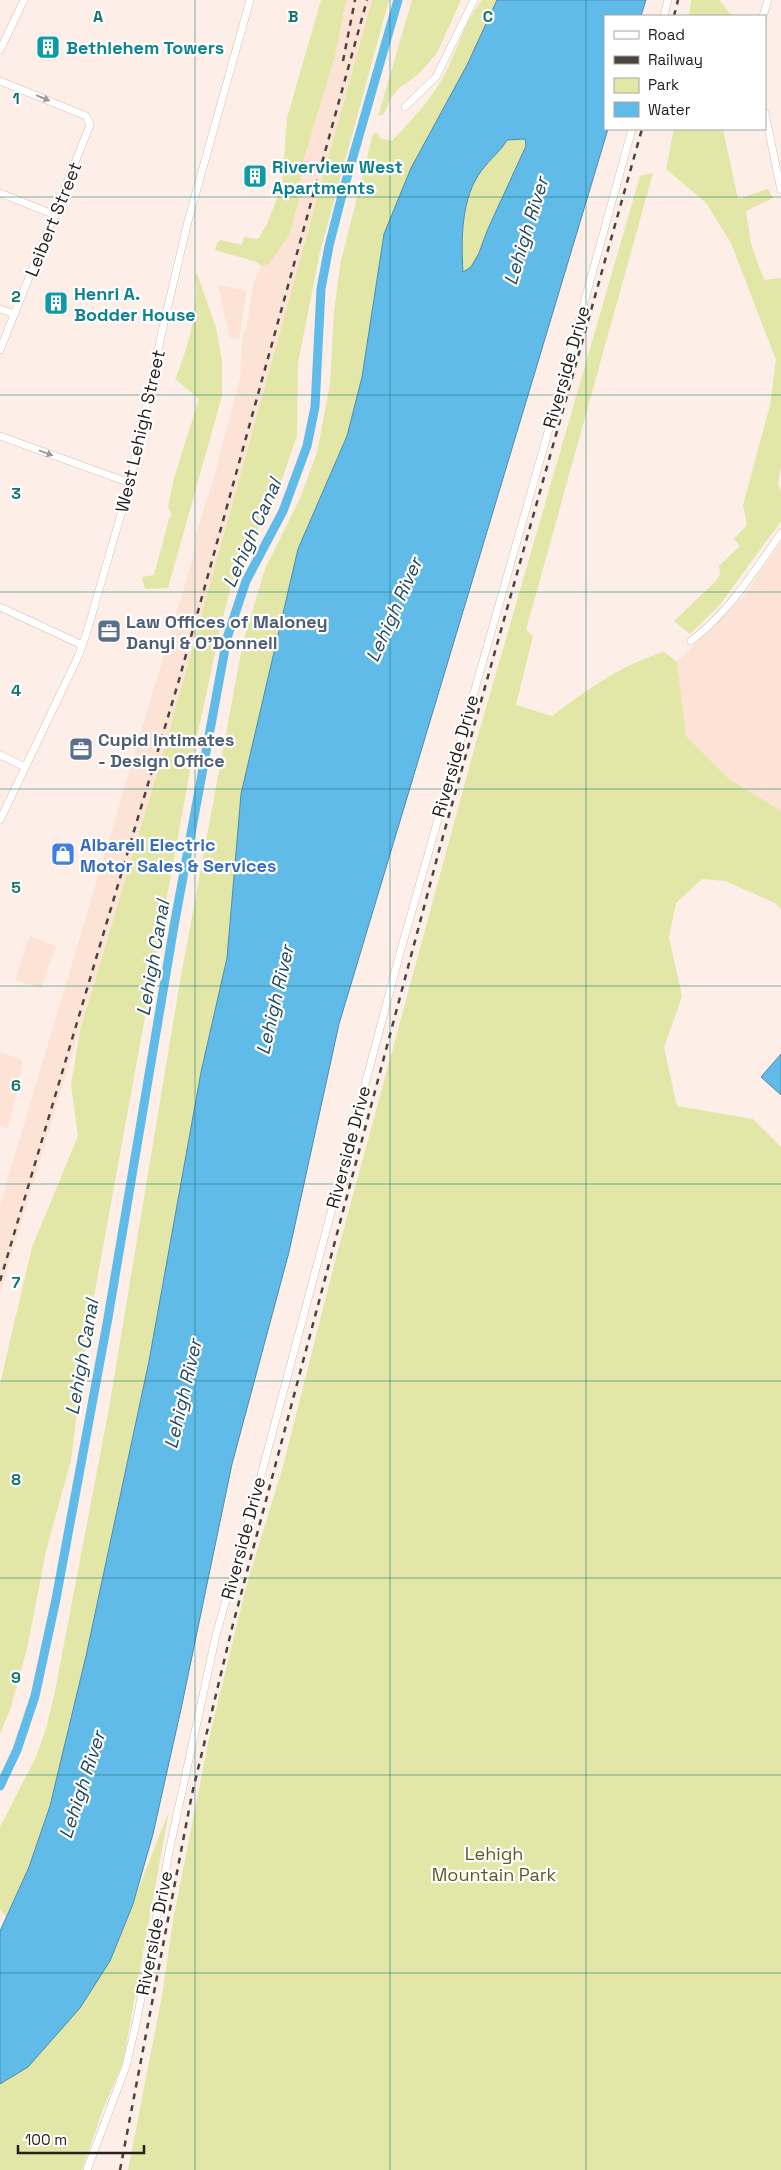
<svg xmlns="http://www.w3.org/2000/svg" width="781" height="2170" viewBox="0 0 781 2170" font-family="'Space Grotesk',sans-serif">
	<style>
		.built { fill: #fce3d5 }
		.green { fill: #e2e6a7 }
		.water { fill: #61bbe8; stroke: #4f8cab; fill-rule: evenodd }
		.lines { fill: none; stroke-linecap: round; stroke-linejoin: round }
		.canal { stroke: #61bbe8; stroke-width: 9 }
		.street-casing { stroke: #d0bfb6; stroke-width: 8 }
		.street { stroke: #fff; stroke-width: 7 }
		.rail { stroke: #4a433e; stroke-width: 2.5; stroke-dasharray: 6 6; stroke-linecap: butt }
		.oneway { fill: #9d9b99 }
		.grid { fill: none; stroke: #0f766e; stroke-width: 1; stroke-opacity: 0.55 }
		.labels { text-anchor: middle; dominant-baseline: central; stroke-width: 4.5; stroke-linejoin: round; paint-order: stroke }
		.culture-label { font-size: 18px; font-weight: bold; fill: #0d838f; stroke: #fff; text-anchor: start }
		.street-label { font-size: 18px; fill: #26201c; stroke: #fff }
		.service-label { font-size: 18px; font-weight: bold; fill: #4e5e75; stroke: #fff; text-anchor: start }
		.shop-label { font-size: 18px; font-weight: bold; fill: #366cbe; stroke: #fff; text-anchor: start }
		.park-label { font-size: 18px; fill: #5a5c1f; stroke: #fff }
		.water-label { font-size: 19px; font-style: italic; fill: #22495d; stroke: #fff }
		.grid-label { font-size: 16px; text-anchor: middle; font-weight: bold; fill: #0f766e; stroke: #fff; stroke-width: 4.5; stroke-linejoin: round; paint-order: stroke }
	</style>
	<rect width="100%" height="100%" fill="#fdefe7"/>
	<path class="built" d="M346,0H372L166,743L0,1293V1205L192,561L196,535L213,480L240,379L242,340L247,325L253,285L261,266L269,264L289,236L299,200L302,165L335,56Z
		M218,285L247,291L239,339L230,338Z
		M781,542V811L729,779L686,736L677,662L744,596Z
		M30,936L56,946L41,988L15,980Z
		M0,1051L23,1061L8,1129L0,1125Z"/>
	<path class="green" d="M321,0H346L335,56L302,165L299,200L289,236L269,264L261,266L257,262L215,250L217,243L221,240L242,245L244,237L258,239L267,224L282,186L287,118Z
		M372,0H389L320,252L298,363L297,436L275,499L235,571L221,625L192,760L86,1340L71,1460L46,1551L27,1649L10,1710L0,1734V1384L32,1247L78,1136L71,1085L80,1030L166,743Z
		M412,0H461L437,53L418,75L399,88L391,98L384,114L378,116Z
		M482,0H497L467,65L362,377L347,436L298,549L241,794L227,958L201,1072L149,1361L86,1656L50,1806L29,1867L6,1916L0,1910V1827L36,1757L46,1729L55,1691L109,1408L180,981L243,642L265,569L301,496L317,452L330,384L334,312L340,265L373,134L377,133L380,138L392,141C410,122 429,102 442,79C457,53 463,24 482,0Z
		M691,0H719L732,16H689Z
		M674,129H723L738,199L768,189L773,198L746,211L751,244L764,280L781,278V467L778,484L781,491V521L719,606L690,634L674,621L715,582L720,575L719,566L740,546L734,539L747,525L743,505L770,405L776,360L731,243L706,203L666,169Z
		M524,139L526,146L487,231L479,253L471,267L463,272C463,238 460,198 482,170C490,159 500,152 507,140Z
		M653,173L526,630L533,636L516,705L552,716C587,690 622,664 664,652L677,662L686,736L729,779L781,811V909L775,903L725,881L702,879L676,903L669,938L682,996L664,1048L677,1106L753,1119L781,1147V2170H128L163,1990L173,1920L208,1743L246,1587L283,1466L334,1265L476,742L640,176Z
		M197,273L216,328L222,360V396L168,588L145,589L142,577L154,575L169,519L172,515L168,507L174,478L199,399L175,379C186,354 201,304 195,278Z
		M169,1811L123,2062L102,2112L82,2170H0V2084L28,2067L110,1961Z"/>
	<path class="water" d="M497,0H646L641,16H605V129H608L339,1024L289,1252L232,1464L181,1709L153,1834L133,1904L110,1961L80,2008L28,2067L0,2084V1931L29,1867L50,1806L86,1656L149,1361L201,1072L227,958L241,794L298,549L347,436L362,377L384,234L411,168L467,65ZM525,139L526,146L487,231L479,253L471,267L463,272C461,239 461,197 482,170C490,159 500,152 507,140Z
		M781,1054V1095L761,1077Z"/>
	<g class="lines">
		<path class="canal" d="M0,1786L17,1750L35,1696L56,1599L108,1318L174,926L227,638L246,581L283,511L307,446L315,407L321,289L329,246L342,195L398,0"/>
		<g class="street-casing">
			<path id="street" d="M664,16L668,0
				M763,16L768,0
				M0,50L24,0
				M0,81L86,116L90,125L0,350
				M405,107L436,77L474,0
				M765,113L781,190
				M0,193L55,215
				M0,309L15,314
				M0,436L130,483
				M0,607L82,645
				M691,641C729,612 754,572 781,533
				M0,755L25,767
				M0,820L78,657L86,635L130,483L163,327L188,221L250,0
				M87,2170L126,2066L136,2024L170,1847L216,1635L255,1498L400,953L562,383L632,129"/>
		</g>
		<use href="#street" class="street"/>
		<path class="rail" d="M674,16L678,0
			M343,61L355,0
			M0,1281L179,680L367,0
			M120,2170L192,1794L232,1628L440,847L642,129"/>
	</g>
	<defs><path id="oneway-solid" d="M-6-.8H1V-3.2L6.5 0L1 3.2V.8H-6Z" transform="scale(1.25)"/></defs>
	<g class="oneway">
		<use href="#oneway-solid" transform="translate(43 98) rotate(22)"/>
		<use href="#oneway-solid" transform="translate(46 453) rotate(20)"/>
	</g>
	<path class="grid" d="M195,0V2170M390,0V2170M586,0V2170M0,197H781M0,395H781M0,592H781M0,789H781M0,986H781M0,1184H781M0,1381H781M0,1578H781M0,1775H781M0,1973H781"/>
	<defs>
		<g id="building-square" transform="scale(1.25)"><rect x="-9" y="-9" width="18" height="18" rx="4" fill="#0f9aa8" stroke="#fff"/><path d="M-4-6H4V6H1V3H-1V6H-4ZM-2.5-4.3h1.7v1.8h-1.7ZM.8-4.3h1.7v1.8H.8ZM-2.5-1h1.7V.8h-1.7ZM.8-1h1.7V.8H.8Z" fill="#fff"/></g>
		<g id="office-square" transform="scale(1.25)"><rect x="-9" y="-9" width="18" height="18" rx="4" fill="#5c6f8a" stroke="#fff"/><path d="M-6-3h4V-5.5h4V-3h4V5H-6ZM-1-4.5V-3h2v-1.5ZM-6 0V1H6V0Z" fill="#fff"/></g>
		<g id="shop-square" transform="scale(1.25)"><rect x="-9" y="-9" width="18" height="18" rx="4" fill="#3f7fe0" stroke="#fff"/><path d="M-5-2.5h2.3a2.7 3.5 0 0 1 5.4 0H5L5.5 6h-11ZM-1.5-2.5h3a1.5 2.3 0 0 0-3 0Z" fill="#fff"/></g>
	</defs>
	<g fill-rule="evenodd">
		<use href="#building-square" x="48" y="47"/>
		<use href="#building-square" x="255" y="176"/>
		<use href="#building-square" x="56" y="303"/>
		<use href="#office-square" x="109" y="631"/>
		<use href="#office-square" x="81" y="749"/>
		<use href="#shop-square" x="63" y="854"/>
	</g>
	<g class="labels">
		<g class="culture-label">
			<text x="66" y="47">Bethlehem Towers</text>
			<text x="272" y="166">Riverview West<tspan x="272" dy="21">Apartments</tspan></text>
			<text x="74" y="293">Henri A.<tspan x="74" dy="21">Bodder House</tspan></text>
		</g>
		<g class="street-label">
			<text transform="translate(53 219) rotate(-68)">Leibert Street</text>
			<text transform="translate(566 367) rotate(-74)">Riverside Drive</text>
			<text transform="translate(140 431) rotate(-77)">West Lehigh Street</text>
			<text transform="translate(455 756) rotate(-74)">Riverside Drive</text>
			<text transform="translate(348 1147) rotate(-75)">Riverside Drive</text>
			<text transform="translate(243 1538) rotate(-75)">Riverside Drive</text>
			<text transform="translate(154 1933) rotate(-79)">Riverside Drive</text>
		</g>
		<g class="service-label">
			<text x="126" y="621">Law Offices of Maloney<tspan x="126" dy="21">Danyi &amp; O'Donnell</tspan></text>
			<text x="98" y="739">Cupid Intimates<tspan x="98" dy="21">- Design Office</tspan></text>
		</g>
		<g class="shop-label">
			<text x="80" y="844">Albarell Electric<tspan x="80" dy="21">Motor Sales &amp; Services</tspan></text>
		</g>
		<g class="park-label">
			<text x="494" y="1853">Lehigh<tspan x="494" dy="21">Mountain Park</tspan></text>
		</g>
		<g class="water-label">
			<text transform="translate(526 231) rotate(-73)">Lehigh River</text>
			<text transform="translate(252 533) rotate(-66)">Lehigh Canal</text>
			<text transform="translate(394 610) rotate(-66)">Lehigh River</text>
			<text transform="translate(153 958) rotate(-80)">Lehigh Canal</text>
			<text transform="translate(275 1000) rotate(-77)">Lehigh River</text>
			<text transform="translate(82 1357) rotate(-80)">Lehigh Canal</text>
			<text transform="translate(183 1394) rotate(-77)">Lehigh River</text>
			<text transform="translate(82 1785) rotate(-72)">Lehigh River</text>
		</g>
	</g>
	<g class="grid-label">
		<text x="98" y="22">A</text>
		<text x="293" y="22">B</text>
		<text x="488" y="22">C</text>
		<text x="16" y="104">1</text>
		<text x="16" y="302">2</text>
		<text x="16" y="499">3</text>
		<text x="16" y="696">4</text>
		<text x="16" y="893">5</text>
		<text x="16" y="1091">6</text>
		<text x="16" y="1288">7</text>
		<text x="16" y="1485">8</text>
		<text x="16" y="1683">9</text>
	</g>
	<rect x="604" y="15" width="162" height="115" fill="#ffffff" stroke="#a8a6a4"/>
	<rect x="614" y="31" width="25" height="8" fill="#ffffff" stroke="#a8a6a4"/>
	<text x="648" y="40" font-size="15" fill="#26201c">Road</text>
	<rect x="614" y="56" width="25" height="8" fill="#4a433e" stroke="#a8a6a4"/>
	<text x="648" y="65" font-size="15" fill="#26201c">Railway</text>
	<rect x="614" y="78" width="25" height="15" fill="#e2e6a7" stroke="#a8a6a4"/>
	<text x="648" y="90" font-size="15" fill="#26201c">Park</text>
	<rect x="614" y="102" width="25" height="15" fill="#61bbe8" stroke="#a8a6a4"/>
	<text x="648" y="115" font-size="15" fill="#26201c">Water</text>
	<path d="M18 2145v8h126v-8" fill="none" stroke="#26201c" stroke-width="2.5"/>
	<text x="25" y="2145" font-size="15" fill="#26201c" stroke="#ffffff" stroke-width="4" paint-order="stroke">100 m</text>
</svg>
